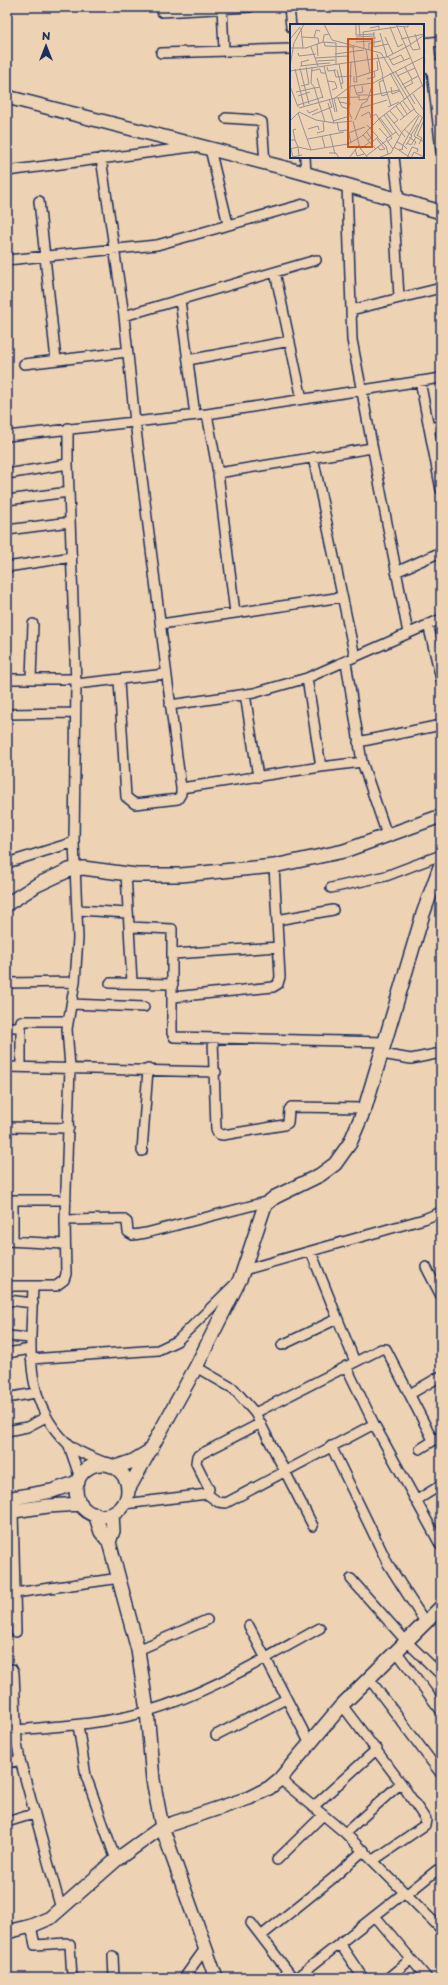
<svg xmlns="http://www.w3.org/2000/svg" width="448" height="1985" viewBox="0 0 448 1985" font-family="'Playpen Sans',sans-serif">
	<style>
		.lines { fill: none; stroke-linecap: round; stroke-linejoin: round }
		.street-casing { stroke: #1b2f5e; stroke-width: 12 }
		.secondary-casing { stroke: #1b2f5e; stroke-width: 16 }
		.street { stroke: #edd2b4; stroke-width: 9 }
		.secondary { stroke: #edd2b4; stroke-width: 13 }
		.inset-road { fill: none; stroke: #999192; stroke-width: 1 }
		.view { fill: #c95318; fill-opacity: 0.15; stroke: #c95318; stroke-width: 2 }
		.inset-edge { fill: none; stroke: #1b2f5e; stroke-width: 2 }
	</style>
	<rect width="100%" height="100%" fill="#edd2b4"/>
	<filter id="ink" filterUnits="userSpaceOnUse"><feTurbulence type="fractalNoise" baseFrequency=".025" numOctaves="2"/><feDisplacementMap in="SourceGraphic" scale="8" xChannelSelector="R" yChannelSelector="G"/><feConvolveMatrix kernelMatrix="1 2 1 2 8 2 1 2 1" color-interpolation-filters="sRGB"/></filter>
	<g filter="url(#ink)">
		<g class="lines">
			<g class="street-casing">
				<path id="street" d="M222,7L224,50
					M289,7L291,27
					M162,12L250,7
					M423,43L441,41
					M429,43L441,151
					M161,53L291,49
					M423,68L441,65
					M226,118L257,120L262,122L265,163
					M210,149L228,224
					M305,157L306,174
					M394,157L399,200
					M101,158L124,316L135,422L181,788V794L178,799L135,804L126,797L119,680
					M7,171L192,147
					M347,185L352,340L408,633
					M393,198L399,297
					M39,201L56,360
					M7,260L157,245L304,204
					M275,272L302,399
					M180,300L195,415
					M351,310L441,288
					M124,316L316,260
					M188,360L290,341
					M24,364L127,352
					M420,381L441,490
					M207,414L218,473L235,613
					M429,428L441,426
					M7,436L207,414L441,378
					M313,457L355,657
					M218,473L372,448
					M7,474L68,464
					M7,500L69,492
					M7,530L70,522
					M7,567L72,557
					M396,572L441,552
					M161,624L342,597
					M428,624L441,679
					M346,662L362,762L387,835
					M31,678L33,624
					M307,678L321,767
					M7,679H76
					M76,684L166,674
					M245,694L258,777
					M170,705L254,693L307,678L441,619
					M7,714L75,713
					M358,742L441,725
					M181,788L321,767L362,762
					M7,863L74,842
					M126,874L129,927L172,929V1033L174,1037L385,1042
					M331,888L386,876L441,855
					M78,910L128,913
					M277,920L333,910
					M129,927L132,983
					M173,954L278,947
					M7,983L75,982
					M110,983L173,984
					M173,997L273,987L278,984L280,977L274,866
					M71,1004L144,1007
					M7,1027H21
					M213,1039L216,1129L218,1134L223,1135L284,1125L288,1123L289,1110L291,1107L365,1108
					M382,1054L411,1059L441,1053
					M21,1066V1021H67
					M7,1067L216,1072
					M7,1127L69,1128
					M142,1151L148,1069
					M7,1200H66
					M13,1200V1241
					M65,1220L123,1219L127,1222L128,1232L133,1235L146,1233L269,1201
					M7,1241L65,1244
					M311,1252L355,1362
					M426,1267L441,1296
					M244,1270L424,1219L441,1212
					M7,1286H56L64,1280L66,1274L65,1220L70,1067L67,1029L75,982L78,938L74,842L76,684L68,464V428
					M33,1287C31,1344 22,1400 67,1443C77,1453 95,1458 108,1464
					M7,1300L33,1303
					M7,1336L31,1338
					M282,1345L337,1319
					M7,1353L31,1349
					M31,1359L158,1350L177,1341L234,1285
					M346,1366L374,1424L441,1546
					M196,1367L234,1389L255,1413L313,1526
					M410,1394L441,1376
					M7,1398L35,1393
					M255,1413L381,1349H386L433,1440
					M7,1431L27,1427L46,1417
					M68,1443L80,1478
					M331,1446L388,1564L425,1622
					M420,1449L441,1436
					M207,1494L218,1502L226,1503L374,1424
					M417,1500L441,1485
					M124,1504L207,1494L209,1489L196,1463L197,1456L261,1423
					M13,1511L16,1632
					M351,1579L406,1641L441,1675
					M15,1593L120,1578
					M249,1626L310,1744
					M138,1650L207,1620
					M396,1651L441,1711
					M7,1669H12L14,1673L17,1744L20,1760L61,1909
					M368,1677L441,1774
					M342,1705L401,1783L426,1820L425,1825L374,1860
					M78,1725L86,1776L116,1860
					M16,1730C60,1726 106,1724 148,1711C209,1693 265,1658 320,1628
					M216,1735L286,1699
					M7,1763L20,1760
					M280,1779L345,1833L441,1929
					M313,1807L377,1749
					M7,1822L33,1814
					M345,1833L401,1783
					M277,1860L323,1815
					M407,1894L437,1870
					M375,1916L427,1978
					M251,1923L293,1978
					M31,1926L35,1945L66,1943L70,1945L72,1978
					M261,1936L332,1879L364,1850
					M340,1944L363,1978
					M113,1956L114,1978
					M184,1978L204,1950
					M296,1978L405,1892
					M388,1978L411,1959"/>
			</g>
			<g class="secondary-casing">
				<path id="secondary" d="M7,97L293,170L441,212
					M7,904L37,885L69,870L83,868L136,875H181L274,866L344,851L441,816
					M76 1490a26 26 0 1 1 52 0a26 26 0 1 1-52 0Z
					M116,1467L133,1461L151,1450
					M128,1490L196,1367L241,1277L265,1205L275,1197L320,1175L335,1164L350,1143L365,1108L423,914L441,864
					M7,1499L52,1491L78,1482
					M7,1512L48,1506L81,1504
					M95,1514L101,1532L109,1542L138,1650L147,1711L153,1780L162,1827L216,1978
					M109,1542L113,1531L112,1514
					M7,1932L31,1926L50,1918L116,1860L162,1827L249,1798L269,1788L280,1779L342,1705L441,1607"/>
			</g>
			<use href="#street" class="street"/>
			<use href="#secondary" class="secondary"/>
		</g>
	</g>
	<g transform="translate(290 24)">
		<rect width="134" height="134" fill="#edd2b4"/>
		<path class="inset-road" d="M34,0L42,16L91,29L126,88L134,95M66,0V11L84,10M69,0L70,12M106,0L134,65M106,2L118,3V0M100,3L108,23L113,20M114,3L121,21M11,4L13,24M80,4L89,2V5M84,8V23L98,20M90,9L97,33M12,13L28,14L29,20M66,13L84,12M95,13L103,30M24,14L26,6L30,7M0,15L10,3M66,15L86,14M111,15L134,10M33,18L34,11L39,10M34,18L35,22L65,23M66,18L80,17M46,19V41M27,20L28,32M120,21L123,26L130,25L125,10M21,23L28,42M63,23L67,58H64V52M0,24H16L33,18L46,19M74,24L73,8L106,3M76,25L80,49M79,26V19L91,17M8,29L9,32L26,30M45,30L74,26M87,30L93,52M98,32L103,41L120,34M25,34L57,32M100,36L111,31L114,36M27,37L45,36M61,38L59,88L62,95M28,40L40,39M49,40L53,59L51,60M0,42L4,19L14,0M10,42L28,40M12,42L11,38L19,36M34,42L42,75M22,43L21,59L25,64L30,63M37,43L38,47L46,46M115,43L122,55M10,44L19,80M5,45L14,82M44,46L46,53L62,52M47,46L52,65M0,47L97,33L120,21L134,11M21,47L30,45L31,49H36M105,47L125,80M100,49L115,76M92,52L101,82M107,52L125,44M67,53L88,46L87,37M27,54L33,74M77,55L85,53L84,47M94,56L89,58L91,69L92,72L98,70M38,57L45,58L47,64L42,66M112,61L128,52M0,62L8,83M11,62L19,60L16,43M64,62L67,71H78M24,63L35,98M101,63L102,70L110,67M114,64L123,59L121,56M6,68L24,64M67,69L73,68L72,62M123,70L134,87M69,71V76L77,75M8,72L20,68M78,72L109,66M44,74L47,88M45,74L69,73M48,74L52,83L59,85M42,75L45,88M113,77L121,88M49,78L61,80M38,79L44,99M110,79L117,90M8,81L33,73M106,82L114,93M98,83L109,78M9,84L45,74L61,62L83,59L134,33M71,84L97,76M17,86L19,89L28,85M100,87L108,96L104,99M9,88L26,96L44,99L62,97M8,89L21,126L58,120L72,112L90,94L133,61M96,89L115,113M22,91L42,83L39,75M94,91L109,112M71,92L79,88L81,93M80,94L86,90L89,95M90,94L103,111M132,94L124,112L134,118M89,95L102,114L97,118M65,96L72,80L77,77L83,59M110,96L124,85M0,97L9,88M43,97L60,92M63,97L70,124L78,134M47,98L49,107L58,106L61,119M77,101L88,113L81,119M89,104L98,114M18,105L28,102L29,106M114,105L122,112L116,121M76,107L81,114L78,116M27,109L34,107L33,97M58,109L75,103M40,110L45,130M119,110L129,92M73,111L86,125M121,111L128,100M127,111L132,114L129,120M32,112L35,124M127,112L134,96M119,113L126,118L124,121M88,114L96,122L98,130M18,115L54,108M87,115L95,125L90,126L88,123M0,116H5L8,123L21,126M5,116L3,106L6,105M107,118L113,121L112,126L109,125M117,119L121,121L126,113M104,123L121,134M0,125L8,123L9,132M1,125L3,133L12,131M65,125L67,132L74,130M70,125L80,118M103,125L96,115L106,108M117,125L113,121L119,110M39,129H46L49,134M76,132L96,117M59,134L69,121M88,134L101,129L112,108L128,91M117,134L122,123L128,125L127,128M121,134L124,128L134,133"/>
		<path class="view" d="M58,15H82V123H58Z"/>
		<rect width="134" height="134" class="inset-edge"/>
	</g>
	<rect width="448" height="1985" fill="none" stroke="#edd2b4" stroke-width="24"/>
	<rect x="12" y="12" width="424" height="1961" fill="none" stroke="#1b2f5e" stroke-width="1.5" filter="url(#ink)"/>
	<g transform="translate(46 46)" stroke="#edd2b4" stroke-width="3" paint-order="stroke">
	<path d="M0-3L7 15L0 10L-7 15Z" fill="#1b2f5e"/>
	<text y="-6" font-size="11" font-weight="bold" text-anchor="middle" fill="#1b2f5e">N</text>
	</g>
</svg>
